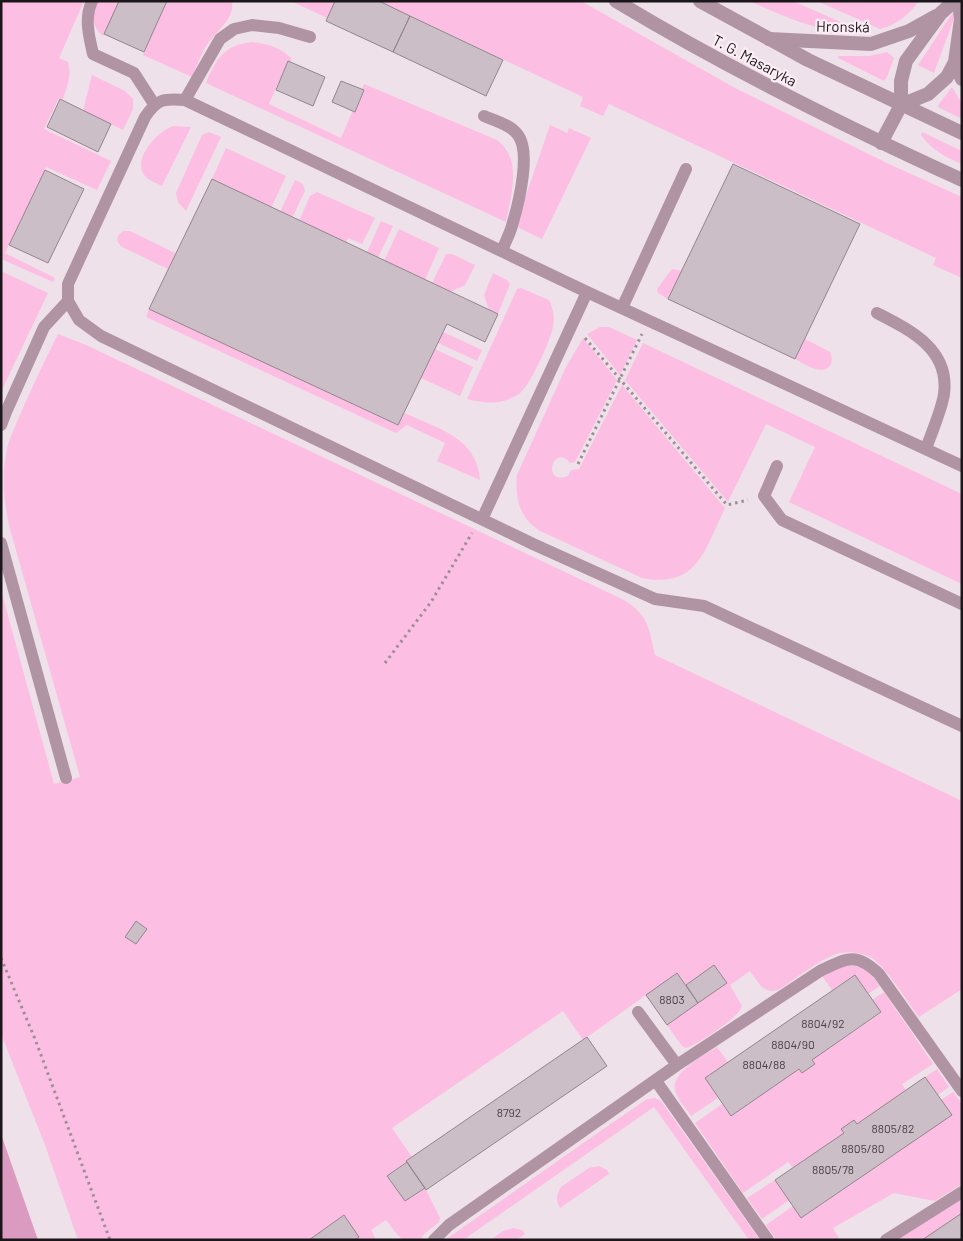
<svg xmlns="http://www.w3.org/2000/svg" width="963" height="1241" viewBox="0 0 963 1241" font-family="Barlow,sans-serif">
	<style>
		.green { fill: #fcbee2 }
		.water { fill: #db9bc1 }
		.building { fill: #ccbec6; stroke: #92858d }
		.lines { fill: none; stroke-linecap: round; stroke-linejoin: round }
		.path { stroke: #9a9096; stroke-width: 3; stroke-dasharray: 2.5 4; stroke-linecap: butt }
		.service { stroke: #b094a4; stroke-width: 12 }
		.minor { stroke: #b094a4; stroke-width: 14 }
		.tertiary { stroke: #b094a4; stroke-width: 14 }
		.labels { text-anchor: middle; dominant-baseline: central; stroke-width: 4.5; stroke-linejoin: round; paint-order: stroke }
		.number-label { font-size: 12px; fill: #474044 }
		.street-label { font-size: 15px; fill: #1b1619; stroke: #fdeef6 }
	</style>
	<rect width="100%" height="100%" fill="#efe1e9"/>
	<path class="green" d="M1,1H84L59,58L68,62C72,76 67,86 63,99L59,98L44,129L111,161L97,190L46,167L5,253L55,278L53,282L1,259Z
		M97,1H119L103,36C91,26 92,15 97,1Z
		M167,1H232C235,21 214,32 205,48C200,57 196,67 192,77L143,55Z
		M291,1H335L327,18Z
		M379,1H581L735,88L891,165L962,197V278L933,265L936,258L609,104L603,116L580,106L583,97Z
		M750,1H793L863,32C822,34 787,18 750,1Z
		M817,1H919C909,15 896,25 880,29Z
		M953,12L955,13V16L934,73L918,65Z
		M252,42C266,43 282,48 291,58V64L287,63L269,104L341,138L364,84L497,140C523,160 511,194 506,222L206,83C216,59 224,45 252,42Z
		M887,52L894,58L887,77L884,81L838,58V56H869Z
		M92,75L125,91L133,99V109L123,130L83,111Z
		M952,87L962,104V119L938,107L939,104Z
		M550,125L567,133L569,128L591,138L542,239L519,228L518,219Z
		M173,126L191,127L162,186C157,183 149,181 145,176C131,159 158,131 173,126Z
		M209,132L221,137L186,211L178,202L176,193L202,135Z
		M922,132L962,151V164C945,157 932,150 921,135Z
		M226,148L286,176L271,208L212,179Z
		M295,180L303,184L305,191L292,218L280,212Z
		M317,192L375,218L362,244L348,238L346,243L299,221L310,196Z
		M381,221L393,226L378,258L367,252Z
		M399,229L439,248L425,280L384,261Z
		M124,231H130L175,253L168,269L122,247C115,241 116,235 124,231Z
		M446,254H452L475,265L465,285L450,292L432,283Z
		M672,269L682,271L668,299L658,293L657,289Z
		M1,271L48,293L1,392Z
		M493,273L507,280L510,284L498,314L489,310L484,295Z
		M521,288L549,300C553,308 555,317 553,326C551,340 530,386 519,394C502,405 485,404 467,399L517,289Z
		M149,309L397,425L405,413C438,429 477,437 480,480L437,461L445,443L407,425L396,433L146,317Z
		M600,327H609L637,340L620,375L587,334Z
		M443,332L482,350L477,361L438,343Z
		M58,334L86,345L622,599C648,614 649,627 655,655L962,801V989L919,1017C907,1002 885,965 870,957C861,953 849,951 840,953C823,957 795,979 780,989C764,996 758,982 750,971L730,985L742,1006C740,1017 697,1045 686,1048L682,1046L667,1025L726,983L714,965L686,985L677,973L583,1040L563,1011L392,1128L412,1157L387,1176L405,1201L425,1188L440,1218L439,1222L423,1235L421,1240H403L396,1233L386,1220L371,1230L376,1240H355L359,1237L344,1216L309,1240H78L45,1145L1,1034V590L54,784L80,777L10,529C4,504 1,476 7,449C9,438 15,428 19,417C31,389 44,362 58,334Z
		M583,338L617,380L575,462L570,463C553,442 541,486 568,476L571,470L579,469L622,385L725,508C705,549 698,589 642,578L540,531C519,518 515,498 517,475L566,367Z
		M805,339L830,352C832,357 833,363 829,367C820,375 804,364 795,359Z
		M643,343L962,494V584L789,502L815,447L766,424L728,502L625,380Z
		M435,349L473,367L460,396L421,378Z
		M844,965C864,965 869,971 880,986L868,994L855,975L832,990L822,976Z
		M884,992L933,1064L902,1084L906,1090L857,1124L854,1120L841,1129L844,1133L793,1168L788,1162L743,1193L695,1123L722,1104L731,1116L799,1069L815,1064L812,1060L881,1013L872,1000Z
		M717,1047L728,1062L705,1078L718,1098L691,1116C686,1108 677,1099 675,1090C671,1072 704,1055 717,1047Z
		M937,1069L949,1087L938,1095L925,1077Z
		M953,1092L962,1104V1184L935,1201L894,1193L833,1228L840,1240H776L766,1225L793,1206L802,1218L951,1115L941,1100Z
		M655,1098L661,1101L760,1240H749L654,1107L463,1240H445L612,1123L647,1099Z
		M599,1166L607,1170L609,1174L560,1208C556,1200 556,1195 561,1187L589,1168Z
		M775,1180L789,1200L762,1219L747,1198Z
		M962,1198V1213L922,1240H895Z
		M513,1228L522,1230L525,1234L516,1240H490L503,1231Z"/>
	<path class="water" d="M1,1134L38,1240H1Z"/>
	<path class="building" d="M119,1H167L144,52L104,34Z
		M335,1H379L410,16L393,52L326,21Z
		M410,16L503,60L486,96L393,52Z
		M288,61L325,77L313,106L276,90Z
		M341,81L364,90L355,112L332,102Z
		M60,99L111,124L98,152L47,127Z
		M733,164L860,224L795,359L668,299Z
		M45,170L84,189L48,263L9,245Z
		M212,179L498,314L485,342L447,324L398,425L149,309Z
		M136,921L147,929L136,944L125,937Z
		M714,965L727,983L698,1003L686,985Z
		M677,973L698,1003L667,1025L646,995Z
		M855,975L881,1012L812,1060L815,1064L802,1073L799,1069L731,1116L705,1078Z
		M587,1037L607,1066L426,1190L406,1161Z
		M925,1077L952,1115L801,1218L775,1180L844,1133L841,1129L854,1120L857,1124Z
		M407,1162L425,1188L405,1201L387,1176Z
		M962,1213V1240H922Z
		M344,1215L359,1237L355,1240H309Z"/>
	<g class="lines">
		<path class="path" d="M585,338L727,505L748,500
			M578,464L642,334
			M385,663L431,602L472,533
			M1,958L35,1039L110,1240"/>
		<path class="service" d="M92,1C84,19 89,36 93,54L134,73L154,104
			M185,100L220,39L234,29L252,25L279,28L310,37
			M484,116C496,121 511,125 518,135C531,152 519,202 513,222C511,232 505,242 502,251
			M622,308L686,169
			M877,313C910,330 950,349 944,394C942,409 931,434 926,449
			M1,425L6,412L44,327L68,301
			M777,466L764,496L782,520L962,604
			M962,466L587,292L185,100C164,98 157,99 145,117L68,284V301L79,320L101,336L533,544L655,599L704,606L962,726
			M484,515L587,292
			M1,543L66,778
			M638,1012L677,1065
			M656,1081L768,1240
			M434,1240L449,1225L677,1065L820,971C847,958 856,952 879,974L962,1091
			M886,1240L962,1192"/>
		<path class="minor" d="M954,1L941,13L906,61L901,81V105L928,94L947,77L955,62L961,19L959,1
			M769,39L871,44L909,31L936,16
			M955,62L962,79"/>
		<path class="tertiary" d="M616,1C727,68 844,126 962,180
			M700,1L808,60L962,133
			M881,143L901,105"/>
	</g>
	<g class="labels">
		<g class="number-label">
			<text x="672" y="999">8803</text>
			<text x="823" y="1023">8804/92</text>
			<text x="793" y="1044">8804/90</text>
			<text x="764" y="1064">8804/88</text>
			<text x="509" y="1112">8792</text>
			<text x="893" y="1128">8805/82</text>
			<text x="863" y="1148">8805/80</text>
			<text x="833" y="1169">8805/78</text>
		</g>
		<g class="street-label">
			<text transform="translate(843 26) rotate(1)">Hronská</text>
			<text transform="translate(755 60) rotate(28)">T. G. Masaryka</text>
		</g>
	</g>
	<rect width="963" height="1241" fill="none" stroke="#1b1619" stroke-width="5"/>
</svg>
